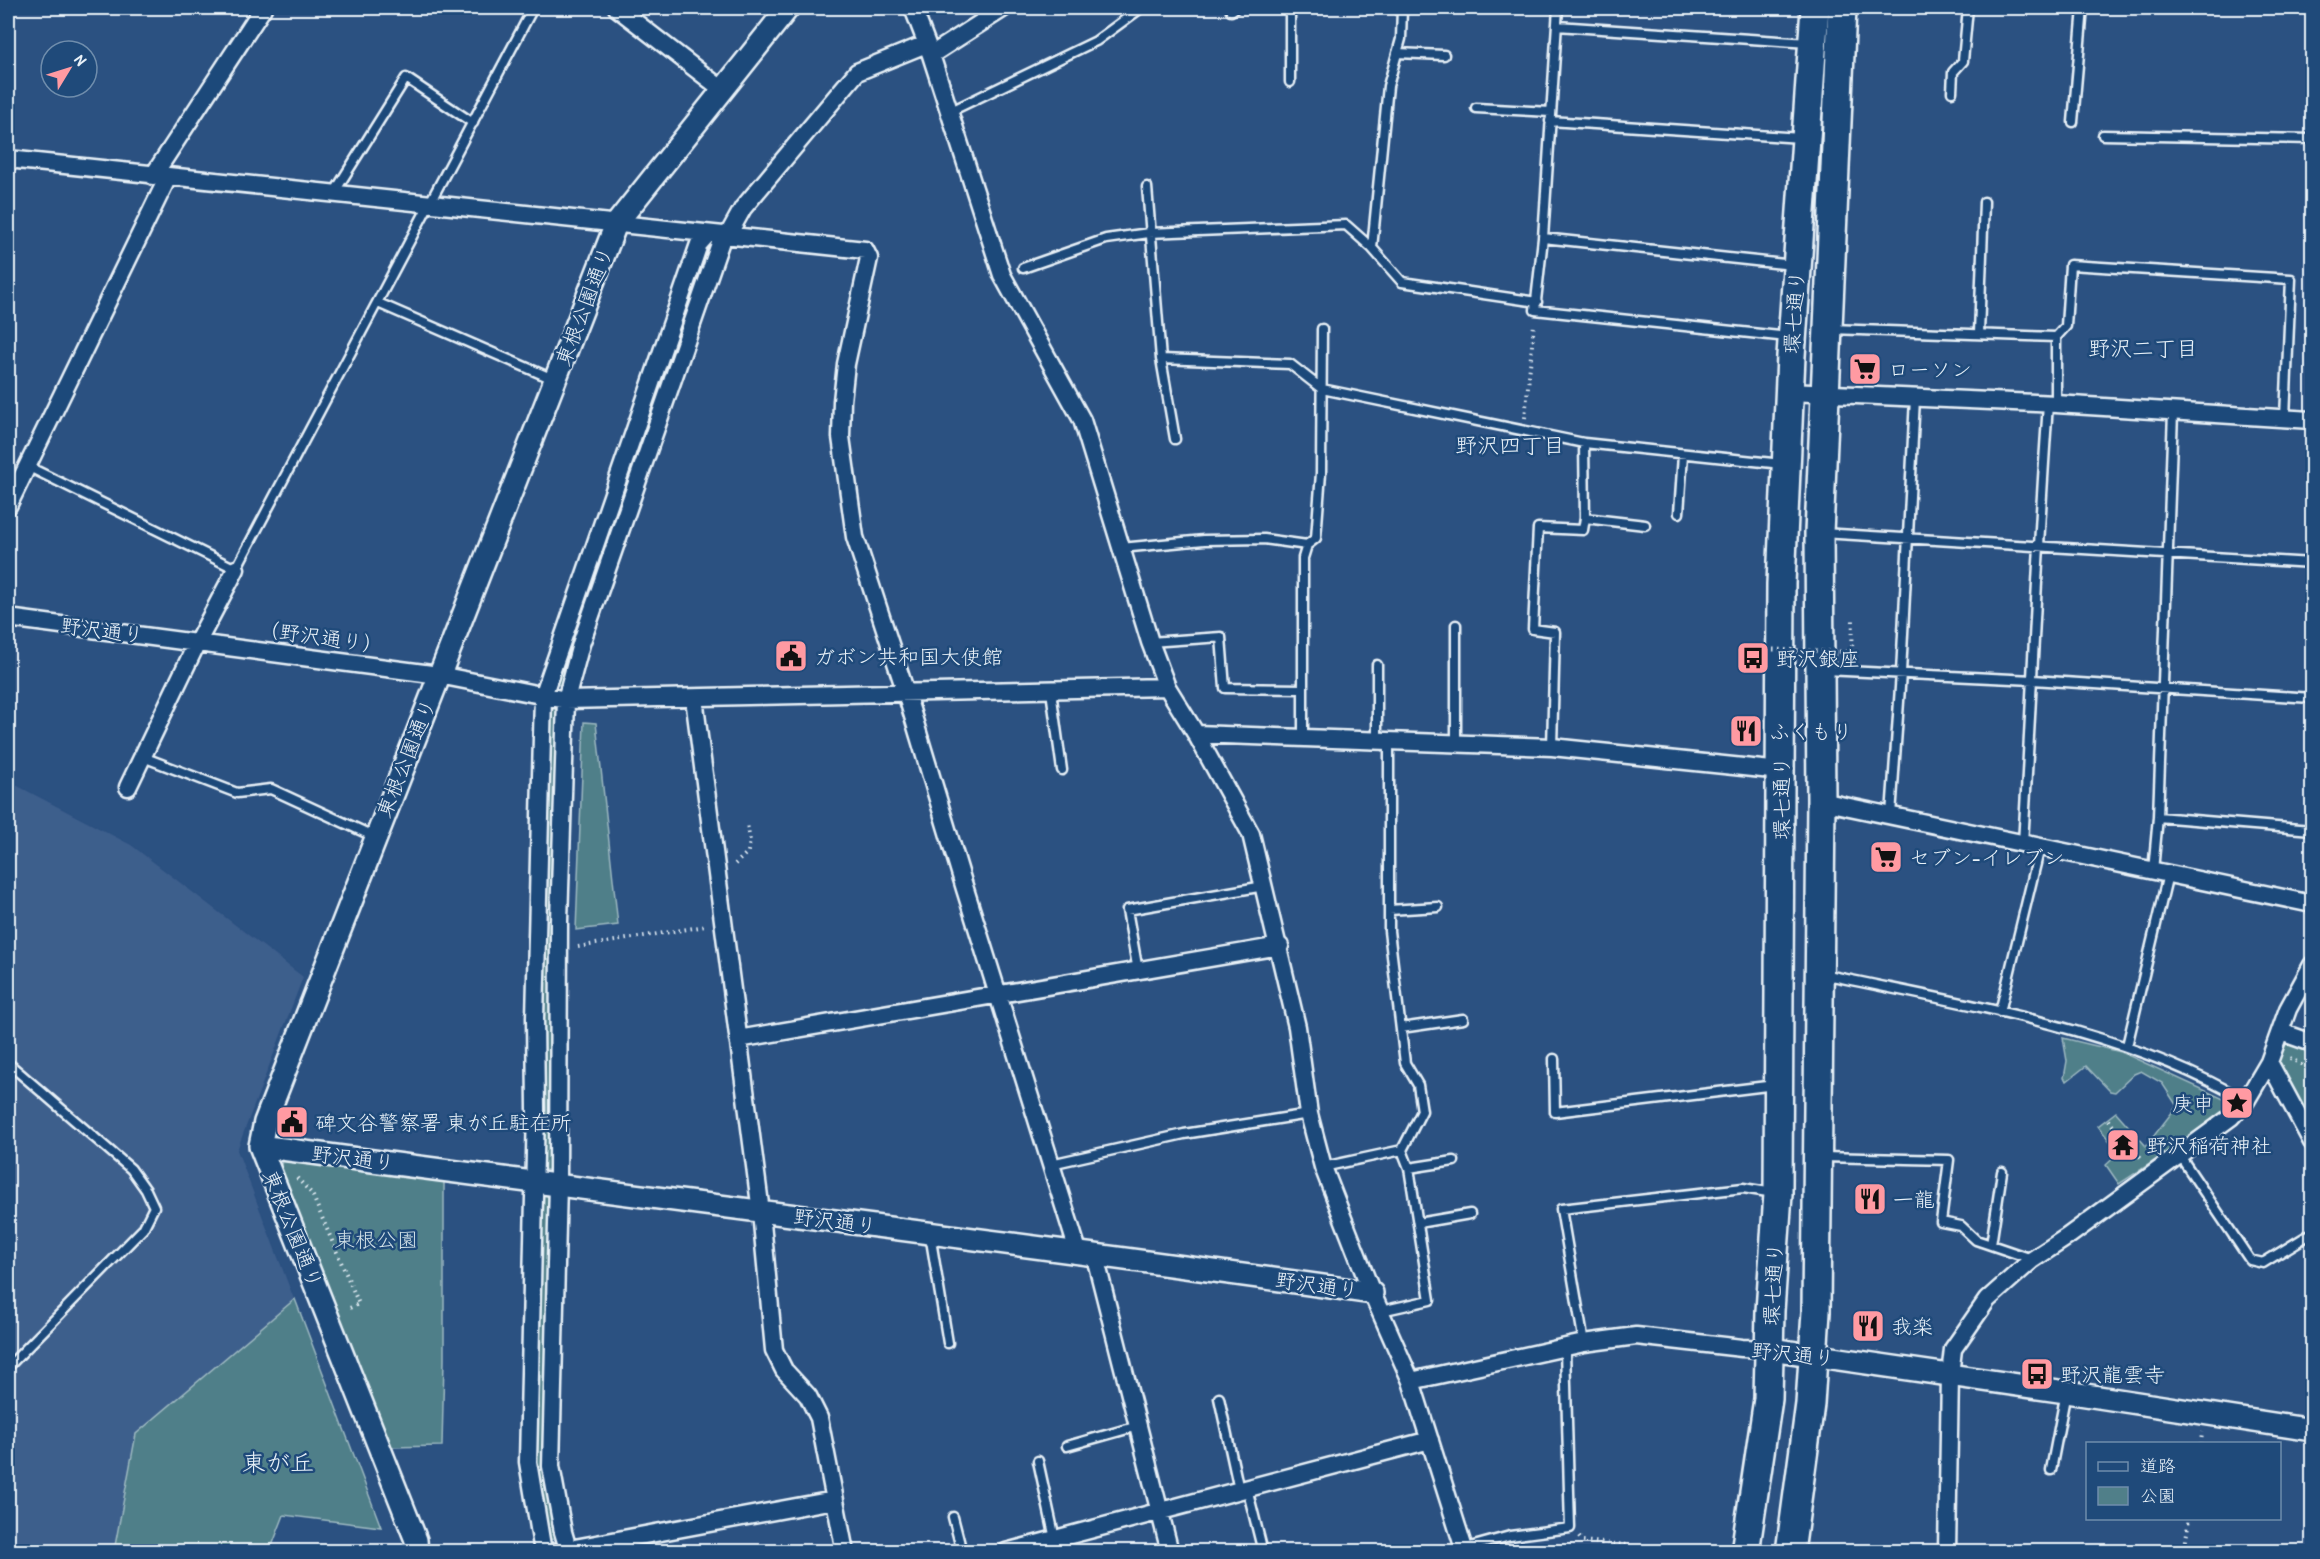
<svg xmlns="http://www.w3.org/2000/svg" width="2320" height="1559" viewBox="0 0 2320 1559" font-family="'Patrick Hand','Klee One',sans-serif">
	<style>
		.built { fill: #3e5e8c }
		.green { fill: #507f89; stroke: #9cb8c0; stroke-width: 1.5 }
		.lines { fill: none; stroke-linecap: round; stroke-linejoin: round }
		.service-casing { stroke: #e8f1f8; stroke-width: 13 }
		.minor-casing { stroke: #e8f1f8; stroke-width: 21 }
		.tertiary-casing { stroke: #e8f1f8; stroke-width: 26 }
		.primary-casing { stroke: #e8f1f8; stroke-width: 32 }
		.path { stroke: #e8f1f8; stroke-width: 4; stroke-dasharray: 1.5 4.5; stroke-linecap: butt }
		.service { stroke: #1f4a7a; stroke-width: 8 }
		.minor { stroke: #1f4a7a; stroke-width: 16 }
		.tertiary { stroke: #1f4a7a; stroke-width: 21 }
		.primary { stroke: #1f4a7a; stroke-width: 27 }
		.path-bridge { stroke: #e8f1f8; stroke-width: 4; stroke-dasharray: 1.5 4.5; stroke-linecap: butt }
		.labels { text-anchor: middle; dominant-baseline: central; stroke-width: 5; stroke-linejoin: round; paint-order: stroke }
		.street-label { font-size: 21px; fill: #e8f1f8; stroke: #1f4a7a }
		.poi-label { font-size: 21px; fill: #e8f1f8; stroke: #1f4a7a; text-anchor: start }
		.park-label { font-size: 21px; fill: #d1e0e7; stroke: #1f4a7a }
		.neighbourhood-label { font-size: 22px; fill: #e8f1f8; stroke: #1f4a7a }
		.quarter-label { font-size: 24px; fill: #e8f1f8; stroke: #1f4a7a }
	</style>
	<rect width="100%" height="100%" fill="#2b5181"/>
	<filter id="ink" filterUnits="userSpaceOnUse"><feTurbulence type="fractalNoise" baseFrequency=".0167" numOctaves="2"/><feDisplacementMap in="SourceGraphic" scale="12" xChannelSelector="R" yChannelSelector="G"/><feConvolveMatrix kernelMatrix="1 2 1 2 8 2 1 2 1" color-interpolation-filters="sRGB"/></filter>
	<g filter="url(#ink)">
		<path class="built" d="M8,781L131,845L303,977L237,1150L381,1527L284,1515L270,1551H8Z"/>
		<path class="green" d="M712,247L564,686L555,684L702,249Z
			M551,709L560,710L552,1170H541V1039Z
			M584,722L596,723L618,925L576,930Z
			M2063,1038L2121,1052L2228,1101L2229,1107L2214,1122L2119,1184L2106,1165L2119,1153L2098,1126L2116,1112L2146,1146L2177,1106L2162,1083L2141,1071L2134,1074L2115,1092L2110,1091L2086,1066L2067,1081L2064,1078L2067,1061Z
			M2285,1038L2312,1047V1130L2277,1064Z
			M283,1160L444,1178V1360L442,1446L388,1447L277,1173Z
			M542,1195H552L560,1538L548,1540L534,1471Z
			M295,1299L381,1527L284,1515L270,1551H114L136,1434Z"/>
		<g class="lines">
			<g class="service-casing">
				<path id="service" d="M1290,8V82
					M1558,8L1543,238L1535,310L1788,337
					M1231,11L1235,8
					M1557,26L1809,43
					M1397,53L1444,55
					M1952,92L1953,72L1963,61L1968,8
					M1476,108L1551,112
					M949,112L1096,41L1141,8
					M1550,121L1801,138
					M2073,122L2083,8
					M2103,135L2312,139
					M1147,187L1161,359L1175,439
					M334,193L406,78L473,123
					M1543,238L1793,265
					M1372,248L1388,86L1401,39L1402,8
					M1023,268L1106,239L1149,233L1346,225L1372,248L1402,282L1537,302
					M378,303L553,379
					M1831,329L2056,337
					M1979,333L1984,202
					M1161,359L1290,364L1322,389L1584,443L1782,464
					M2056,404V337L2066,326L2070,265L2291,279L2285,418
					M27,466L236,569L533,8
					M1679,513L1683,455
					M1585,518L1645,525
					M1822,533L2312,563
					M1121,548L1204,540L1264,539L1307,545
					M1456,625V743
					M1150,642L1221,637L1225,688L1303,689
					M1825,670L2033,680L2312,698
					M1051,691L1062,770
					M1303,739V558L1307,545L1316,538L1321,473L1322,329
					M1377,740V665
					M1552,747L1555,632L1533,629L1538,528L1583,530L1585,518L1584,443
					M143,757L237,793L271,789L375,837
					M1891,815L1901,673L1915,398
					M2158,817L2312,830
					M2023,843C2032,697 2037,551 2048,405
					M2153,871L2158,817L2173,413
					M1389,910L1438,907
					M1138,971L1127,910L1264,886
					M1823,974C1961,1004 2123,1028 2246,1101
					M2000,1012L2040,847
					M1401,1028L1463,1019
					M2127,1046L2168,874
					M1554,1059L1555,1112L1775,1085
					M8,1063L131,1169L146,1190L154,1207L143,1229L8,1367
					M2180,1156L2250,1260L2263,1263L2312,1233
					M1822,1157L1949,1160L1941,1222L1961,1226L1976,1240L2032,1259
					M1051,1164L1184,1134L1309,1114
					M1323,1167L1402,1150
					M1409,1168L1454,1161
					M1418,1223L1470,1214
					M930,1234L948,1343
					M1991,1245L2002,1172
					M1381,1311L1430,1300L1409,1168L1402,1150L1422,1111L1418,1085L1405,1063L1389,931V741
					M1584,1343L1561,1209L1743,1188L1774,1193
					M1219,1398L1239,1490
					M1067,1446L1138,1426
					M1038,1461L1055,1539
					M2051,1470L2066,1392
					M1247,1488L1263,1552
					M953,1517L962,1552
					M1452,1552L1510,1536L1570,1528L1565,1349"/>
			</g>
			<g class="minor-casing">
				<path id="minor" d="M617,8L723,90
					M913,8L931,55L1002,275L1082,420L1150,642L1167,687L1196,734L1251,834L1297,1027L1309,1114L1323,1167L1372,1293L1411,1381L1465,1552
					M931,55L1004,8
					M8,159L865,250L869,258L846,364L842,401L841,437L855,537L906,693L965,889L1078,1251
					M153,176L263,8
					M728,235L743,208L857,72L926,44
					M1789,392L2056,404L2312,420
					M8,506L168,177
					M8,618L439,675L566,700L1167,687
					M694,698L761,1212L774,1350L784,1370L808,1396L819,1418L845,1552
					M1196,734L1552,747L1781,771
					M128,787L197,643L236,569
					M1821,801L2312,904
					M2281,1032L2312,1043
					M738,1039L1280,946
					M2269,1062L2312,1142
					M1094,1253L1170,1552
					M1411,1381L1584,1343L1636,1336L1742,1348L1770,1349
					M543,1552L528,1462L536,1109L535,1018L543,696L699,244L708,234
					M553,1552L834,1500
					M569,1552L563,1532L551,1466L558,1184L559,921L566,700L581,644L723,235
					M1006,1552L1430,1440
					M1947,1552L1950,1375L1953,1349L1987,1300L2032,1260L2067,1237L2231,1117L2246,1101L2269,1062L2288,1009L2312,965"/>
			</g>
			<g class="tertiary-casing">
				<path id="tertiary" d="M260,1146C631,1196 1002,1240 1372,1293
					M1770,1349L2066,1392L2312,1430
					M417,1552L416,1540L260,1146L265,1122L616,224L788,8"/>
			</g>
			<g class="primary-casing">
				<path id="primary" d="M1745,1552L1768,1399L1770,1311L1778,1194L1781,584L1791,356L1815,8
					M1790,1552L1810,1404L1816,1312L1821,801L1819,533L1842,8"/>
			</g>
			<path class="path" d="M1525,418L1534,324
				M1852,652L1853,619
				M735,864L748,852L750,841L747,824
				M578,947L706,926
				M2290,1058L2312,1071
				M2108,1120L2143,1160
				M297,1178L312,1194L359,1304L347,1309
				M2201,1444L2202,1432
				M1579,1537L1582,1541L1627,1545L1631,1552
				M2185,1547L2189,1518"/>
			<use href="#service" class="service"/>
			<use href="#minor" class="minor"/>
			<use href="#tertiary" class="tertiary"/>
			<use href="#primary" class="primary"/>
			<path class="path-bridge" d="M1755,649L1852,652"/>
		</g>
	</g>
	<defs>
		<g id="supermarket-square" transform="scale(1.725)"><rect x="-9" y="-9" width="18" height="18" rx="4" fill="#ff9aa2" stroke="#1f4a7a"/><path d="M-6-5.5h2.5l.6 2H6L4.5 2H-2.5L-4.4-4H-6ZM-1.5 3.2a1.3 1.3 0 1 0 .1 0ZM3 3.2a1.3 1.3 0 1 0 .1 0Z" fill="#111"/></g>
		<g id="civic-square" transform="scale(1.725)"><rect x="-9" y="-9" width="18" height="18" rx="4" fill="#ff9aa2" stroke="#1f4a7a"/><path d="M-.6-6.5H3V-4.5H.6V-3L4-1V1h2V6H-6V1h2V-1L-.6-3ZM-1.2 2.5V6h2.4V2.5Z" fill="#111"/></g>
		<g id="bus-square" transform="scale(1.725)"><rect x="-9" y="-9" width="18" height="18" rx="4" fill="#ff9aa2" stroke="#1f4a7a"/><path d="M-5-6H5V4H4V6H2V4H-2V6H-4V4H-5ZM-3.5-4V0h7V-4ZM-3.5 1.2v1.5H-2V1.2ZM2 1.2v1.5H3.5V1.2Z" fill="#111"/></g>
		<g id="restaurant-square" transform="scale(1.725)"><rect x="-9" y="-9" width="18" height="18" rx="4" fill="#ff9aa2" stroke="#1f4a7a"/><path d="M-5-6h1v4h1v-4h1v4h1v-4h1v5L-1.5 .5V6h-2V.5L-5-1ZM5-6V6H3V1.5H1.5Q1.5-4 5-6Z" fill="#111"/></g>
		<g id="sight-square" transform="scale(1.725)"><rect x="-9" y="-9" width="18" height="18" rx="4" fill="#ff9aa2" stroke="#1f4a7a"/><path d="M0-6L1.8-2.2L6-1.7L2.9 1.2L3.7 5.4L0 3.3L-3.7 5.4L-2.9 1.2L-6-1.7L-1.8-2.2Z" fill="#111"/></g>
		<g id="temple-square" transform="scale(1.725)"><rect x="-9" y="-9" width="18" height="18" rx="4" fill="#ff9aa2" stroke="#1f4a7a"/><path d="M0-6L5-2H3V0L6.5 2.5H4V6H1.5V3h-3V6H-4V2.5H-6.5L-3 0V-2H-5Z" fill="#111"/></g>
	</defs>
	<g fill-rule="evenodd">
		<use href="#supermarket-square" x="1865" y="369"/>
		<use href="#civic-square" x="791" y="656"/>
		<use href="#bus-square" x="1753" y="658"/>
		<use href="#restaurant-square" x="1746" y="731"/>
		<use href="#supermarket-square" x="1886" y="857"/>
		<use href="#sight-square" x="2237" y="1103"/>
		<use href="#civic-square" x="292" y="1122"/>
		<use href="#temple-square" x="2123" y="1145"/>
		<use href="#restaurant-square" x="1870" y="1199"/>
		<use href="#restaurant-square" x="1868" y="1326"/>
		<use href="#bus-square" x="2037" y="1374"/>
	</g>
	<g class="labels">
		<g class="street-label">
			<text transform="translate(584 306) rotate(-69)">東根公園通り</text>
			<text transform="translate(1794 312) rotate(-86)">環七通り</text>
			<text transform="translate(102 630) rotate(7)">野沢通り</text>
			<text transform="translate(321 637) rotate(8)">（野沢通り）</text>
			<text transform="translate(406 758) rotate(-68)">東根公園通り</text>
			<text transform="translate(1781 798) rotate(-90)">環七通り</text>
			<text transform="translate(353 1158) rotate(7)">野沢通り</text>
			<text transform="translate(835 1221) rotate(7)">野沢通り</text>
			<text transform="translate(293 1229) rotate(68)">東根公園通り</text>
			<text transform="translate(1773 1284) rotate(-87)">環七通り</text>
			<text transform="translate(1317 1285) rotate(8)">野沢通り</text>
			<text transform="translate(1793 1354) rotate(6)">野沢通り</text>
		</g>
		<g class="poi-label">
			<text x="1888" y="369">ローソン</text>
			<text x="814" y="656">ガボン共和国大使館</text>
			<text x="1776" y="658">野沢銀座</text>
			<text x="1769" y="731">ふくもり</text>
			<text x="1909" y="857">セブン-イレブン</text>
			<text x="2214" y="1103" text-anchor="end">庚申</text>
			<text x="315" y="1122">碑文谷警察署 東が丘駐在所</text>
			<text x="2146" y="1145">野沢稲荷神社</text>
			<text x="1893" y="1199">一龍</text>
			<text x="1891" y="1326">我楽</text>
			<text x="2060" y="1374">野沢龍雲寺</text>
		</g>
		<g class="park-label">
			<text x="376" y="1239">東根公園</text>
		</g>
		<g class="neighbourhood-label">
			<text x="2143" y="348">野沢二丁目</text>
			<text x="1510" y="445">野沢四丁目</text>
		</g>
		<g class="quarter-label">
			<text x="278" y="1462">東が丘</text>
		</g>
	</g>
	<rect width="2320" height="1559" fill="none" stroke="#1f4a7a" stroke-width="30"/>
	<rect x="15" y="15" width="2290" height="1529" fill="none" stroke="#e8f1f8" stroke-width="2" filter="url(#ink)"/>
	<rect x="2086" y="1442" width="195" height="78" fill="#1f4a7a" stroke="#6f8dac" stroke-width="1.5"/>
	<rect x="2098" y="1462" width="30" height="9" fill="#1f4a7a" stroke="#6f8dac" stroke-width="1.5"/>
	<text x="2140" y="1472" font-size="18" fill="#e8f1f8">道路</text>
	<rect x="2098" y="1487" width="30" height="18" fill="#507f89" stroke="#6f8dac" stroke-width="1.5"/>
	<text x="2140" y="1502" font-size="18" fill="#e8f1f8">公園</text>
	<g transform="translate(69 69) rotate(52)"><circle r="28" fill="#1f4a7a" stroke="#6f8dac" stroke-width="1.5"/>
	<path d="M0-4.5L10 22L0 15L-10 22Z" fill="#ff9aa2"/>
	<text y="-9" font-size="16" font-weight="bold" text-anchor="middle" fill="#e8f1f8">N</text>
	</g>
</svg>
